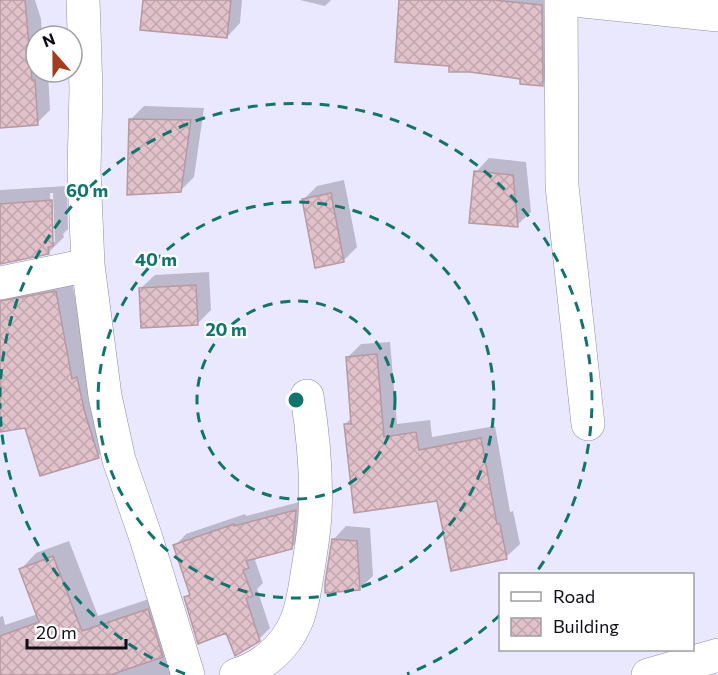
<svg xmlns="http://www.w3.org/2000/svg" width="718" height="675" viewBox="0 0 718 675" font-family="Commissioner,sans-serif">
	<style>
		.shadow { fill: #0003; fill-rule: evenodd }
		.building { fill: url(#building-cross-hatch); stroke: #b799a1; stroke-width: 1.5 }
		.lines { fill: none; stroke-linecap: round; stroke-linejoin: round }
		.minor-casing { stroke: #908da7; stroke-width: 34 }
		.minor { stroke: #fff; stroke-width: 33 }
		.ring { fill: none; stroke: #0f766e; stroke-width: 3; stroke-dasharray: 10 8 }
		.centre { fill: #0f766e; stroke: #fff; stroke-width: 3 }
		.ring-label { font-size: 18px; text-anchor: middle; font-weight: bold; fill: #0f766e; stroke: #fff; stroke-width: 4.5; stroke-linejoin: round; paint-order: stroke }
	</style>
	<defs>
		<pattern id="building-cross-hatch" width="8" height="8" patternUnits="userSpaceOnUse" patternTransform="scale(1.5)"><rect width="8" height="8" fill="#e1c1ca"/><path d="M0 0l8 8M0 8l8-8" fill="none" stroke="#c0a5ad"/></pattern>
	</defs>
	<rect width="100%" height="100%" fill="#eae8fe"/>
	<path class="shadow" d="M0,0H35L41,19L42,36H36V72H48L50,110L37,123L0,126Z
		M144,0H242L240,23L227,37Z
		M300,0H331L325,6Z
		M400,0H555L556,71L542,84L521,78L451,65Z
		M144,106L204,108L194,177L180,191L130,120Z
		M489,158L526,162L531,212L517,225L476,172Z
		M344,180L357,247L343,261L303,200L317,186Z
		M67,186L68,229L63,234L64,237L49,252L0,262V190ZM50,193H53L55,242H52Z
		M209,272L211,310L197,324L141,288L155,275Z
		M71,276L87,364L114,441L98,456L26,426L0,430V277Z
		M390,342L397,424L430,420L432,437L495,426L510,512L513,511L520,544L506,557L345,424L352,418L347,358L361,344Z
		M307,500L303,536L292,547L259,556L255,560L263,583L257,589L270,628L259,639L227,631L186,598L191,593L175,546L186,534L245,514L246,516Z
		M346,526L370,528L373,576L359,589L333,540Z
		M69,541L98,616L164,594L190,675H0V617L3,616L5,625L38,614L21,569L36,553Z"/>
	<path class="building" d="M0,0H25L32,80H35L38,125L0,128Z
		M143,0H231L227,38L140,30Z
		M399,0H494L542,5L543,86L520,84V79L470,72H449V66L395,62Z
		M129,119L191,120L181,192L127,195Z
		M474,171L513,175L518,227L469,223Z
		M331,193L344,262L315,268L302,199Z
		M52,200L53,246L48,247L49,254L0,264V204Z
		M196,285L198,325L141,328L139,288Z
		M56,291L72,379L77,377L85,413L99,458L40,476L25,428L0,432V301Z
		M377,354L384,437L416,432L419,450L481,438L497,524H500L507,559L451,571L437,501L354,513L344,424H351L346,357Z
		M296,510L292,549L246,561L249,568L243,570L253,596L246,598L260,641L235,656L226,633L198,644L184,597L190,595L173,545L234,524V526Z
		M332,539L357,541L360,590L325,593V583Z
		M53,556L82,631L148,609L163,657L110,675H0V636L39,622L19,569Z"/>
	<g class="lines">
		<g class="minor-casing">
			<path id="minor" d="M83,0L86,90L84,170L88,265L105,396L119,460L146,538L188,675
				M561,0L562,186L588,424
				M574,0L718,15
				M0,283L88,265
				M236,675C262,667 285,648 296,622C303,606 305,587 308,569C311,551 314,533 315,514C317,475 313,434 307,396
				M648,675L718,655"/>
		</g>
		<use href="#minor" class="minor"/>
	</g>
	<g class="ring">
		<circle cx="296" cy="400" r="99"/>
		<circle cx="296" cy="400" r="198"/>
		<path d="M500 615A296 296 0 0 1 407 674M185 674A296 296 0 0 1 0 403M0 397A296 296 0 1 1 535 574"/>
	</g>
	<circle cx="296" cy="400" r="9" class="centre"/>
	<g class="ring-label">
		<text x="87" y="197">60 m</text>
		<text x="156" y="266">40 m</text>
		<text x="226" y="336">20 m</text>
	</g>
	<rect x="499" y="573" width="195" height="78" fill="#ffffff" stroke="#9f9fa2" stroke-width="1.5"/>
	<rect x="511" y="592" width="30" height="9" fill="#ffffff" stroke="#9f9fa2" stroke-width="1.5"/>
	<text x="553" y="603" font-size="18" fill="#0f0e17">Road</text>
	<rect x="511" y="618" width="30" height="18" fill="url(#building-cross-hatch)" stroke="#9f9fa2" stroke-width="1.5"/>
	<text x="553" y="633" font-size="18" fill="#0f0e17">Building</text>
	<g transform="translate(54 54) rotate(339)"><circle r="28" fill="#ffffff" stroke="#9f9fa2" stroke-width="1.5"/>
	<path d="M0-4.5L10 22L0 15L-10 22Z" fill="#a43c1d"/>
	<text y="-9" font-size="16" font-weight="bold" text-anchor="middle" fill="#0f0e17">N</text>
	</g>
	<path d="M27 639v9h99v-9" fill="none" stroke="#0f0e17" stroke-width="3"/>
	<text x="36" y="639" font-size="18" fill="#0f0e17" stroke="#ffffff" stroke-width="4.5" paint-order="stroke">20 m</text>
</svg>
